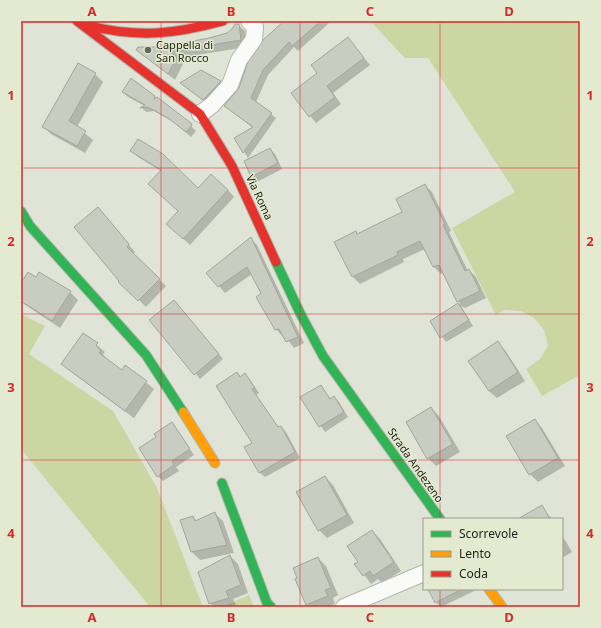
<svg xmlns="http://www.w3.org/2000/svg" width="601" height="628" viewBox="0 0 601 628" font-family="'Noto Sans',sans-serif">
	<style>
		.green { fill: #ccd6a3 }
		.shadow { fill: #0003 }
		.building { fill: #c9ccc0; stroke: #a3a69b }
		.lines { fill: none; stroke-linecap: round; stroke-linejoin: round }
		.street-casing { stroke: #b2b5ab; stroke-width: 18 }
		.fast-casing { stroke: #b2b5ab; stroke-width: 11 }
		.slow-casing { stroke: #b2b5ab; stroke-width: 11 }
		.jam-casing { stroke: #b2b5ab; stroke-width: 11 }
		.street { stroke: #fafbf9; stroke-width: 16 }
		.fast { stroke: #30b455; stroke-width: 9 }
		.slow { stroke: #ff9f0a; stroke-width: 9 }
		.jam { stroke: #e5322d; stroke-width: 9 }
		.grid { fill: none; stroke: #d62828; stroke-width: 1; stroke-opacity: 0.55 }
		.poi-dot { fill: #64675c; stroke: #e4ead0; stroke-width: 1.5 }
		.labels { text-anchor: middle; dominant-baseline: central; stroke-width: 3; stroke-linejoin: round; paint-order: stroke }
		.poi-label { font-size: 11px; fill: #22241b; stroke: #e4ead0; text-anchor: start }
		.street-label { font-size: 11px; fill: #22241b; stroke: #e4ead0 }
		.neatline { fill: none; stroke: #d62828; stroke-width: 1.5 }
		.grid-label { font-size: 13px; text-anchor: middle; font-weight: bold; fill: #d62828 }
	</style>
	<rect width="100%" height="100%" fill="#e0e4d6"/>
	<path class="green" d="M370,21H580V375L542,396L526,369L540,359L548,346L544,330L534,318L521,311L504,310L496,315L452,228L515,192L428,58H405Z
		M21,314L45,326L29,354L113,411L157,488L203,607H150L21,449Z
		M249,595L254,607H222Z"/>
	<path class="shadow" d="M278,21H327L329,23L298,51L294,47L268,75L256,102L276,118L248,158L235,138L253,128L225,106L240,89L283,23Z
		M238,25L245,31L247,47L178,58L183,64L175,80L137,50L160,51L227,34Z
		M348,38L370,65L333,93L341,104L316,123L292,93L318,73Z
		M95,74L103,82L77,127L93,140L85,153L51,134L43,126Z
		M131,79L191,126L196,131L191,137L175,123L154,111L146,112L142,108L145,106L128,97L123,92Z
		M220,82L225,86L208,105L182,83Z
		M270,149L275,154L282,169L257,182L252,176Z
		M132,150L198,189L228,190L234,197L190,245L174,230L179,211L161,171L138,157Z
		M425,185L432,192L451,231L449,232L468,271L469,270L476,277L486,298L465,308L461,306L473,326L446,342L431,321L460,304L443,273L441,274L434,267L425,249L403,259L404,262L360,284L353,277L336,242L356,232L358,235L404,212Z
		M98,208L135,252L133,254L166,286L146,307L120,281Z
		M251,239L257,245L304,343L294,348L284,335L282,336L276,329L262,294L252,274L225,293L219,286Z
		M36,278L70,292L78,300L60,328L21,302V285Z
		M179,306L223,359L200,379L151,320Z
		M84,334L105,352L103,354L107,360L122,371L126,366L154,389L134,418L70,371L62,364Z
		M497,343L505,350L525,381L497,398L489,391Z
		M237,373L241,377L245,375L250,380L259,393L256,395L279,428L281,427L286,432L300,458L265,477L259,472Z
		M320,386L331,399L334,397L339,402L348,417L325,432L302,398Z
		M431,408L439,416L460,452L436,466L428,458L407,423Z
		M534,420L542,428L565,466L538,482L530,474Z
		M172,423L194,455L176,467L179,471L163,481L158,476L157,437Z
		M325,477L333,485L354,523L327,538L319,530Z
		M541,506L552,519H520Z
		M215,514L223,521L234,553L200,560L192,552L193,517L197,521Z
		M372,531L380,539L401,571L382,583L378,579L371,584L356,564L359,562Z
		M562,535L572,552L562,558Z
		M230,556L238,564L248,593L233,599L236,605L214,607L210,603Z
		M318,558L326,566L338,595L333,598L335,604L327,607H310L296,579Z
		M429,589H473L474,591L441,607L436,602Z"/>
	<path class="building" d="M284,21H321L292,46L289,42L263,70L251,98L272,113L243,153L234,138L253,127L224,106L239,88L247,64L263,40Z
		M235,24H239L241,40L169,52L177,57L168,74L136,50L138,47H155L160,50L161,47L209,38L227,33L232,29Z
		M348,37L364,58L327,86L335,97L309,117L291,93L317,73L311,65Z
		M78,63L96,73L69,121L86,131L77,146L42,127Z
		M201,70L221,81L203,100L180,83Z
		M131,78L155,96L154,99L157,97L191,123L192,125L186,132L168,118L148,107L140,108L145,105L122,92Z
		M138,139L163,154L198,188L211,174L228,190L183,239L166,224L178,211L148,184L161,170L130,151Z
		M270,148L278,163L251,177L244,161Z
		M425,184L445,224L443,225L465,271L469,269L480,291L457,302L439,265L433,267L420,241L397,252L398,255L352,277L334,242L356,231L357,234L402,212L396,199Z
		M98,207L129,244L127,247L160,279L138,301L118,282L119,281L74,227Z
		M251,237L298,337L286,342L279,329L275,330L256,297L261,293L247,267L218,287L206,273Z
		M28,272L36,277L39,272L71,291L52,321L21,301V283Z
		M174,300L219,354L194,375L149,320Z
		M458,303L469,320L440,338L430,321Z
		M83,333L98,343L96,345L101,351L99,353L122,370L125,365L147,381L125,411L61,364Z
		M498,341L518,372L489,391L468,361Z
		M237,372L240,377L245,373L255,388L252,389L278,427L281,426L295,452L259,473L244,447L252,443L216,386Z
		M321,385L330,399L334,396L344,412L319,427L300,397Z
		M431,407L453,444L427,459L406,422Z
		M535,419L558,458L529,475L506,436Z
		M172,422L190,449L172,461L174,465L157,477L139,448L156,437L154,434Z
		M325,476L347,515L318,531L296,492Z
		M542,505L550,519H518Z
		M215,512L227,545L191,552L180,520L193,516L195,521Z
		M372,530L394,562L373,576L370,571L363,576L354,564L358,562L347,546Z
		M230,555L241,585L226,591L229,598L209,604L198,572Z
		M318,557L331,588L325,590L328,596L306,605L295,579L297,578L293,568Z
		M428,589H462L435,603Z"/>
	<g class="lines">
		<g class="street-casing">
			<path id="street" d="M200,114L212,105L230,85L239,60L254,39L255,27L249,21
				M344,607L424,573"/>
		</g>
		<g class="fast-casing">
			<path id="fast" d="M21,211L30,226L146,355L183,412
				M276,262L300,313L323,356L440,519
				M222,483L267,603L271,607"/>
		</g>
		<g class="slow-casing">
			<path id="slow" d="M183,412L215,463
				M489,589L502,607"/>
		</g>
		<g class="jam-casing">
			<path id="jam" d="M77,21L200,114L232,166L276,262
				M90,26C139,38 175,34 223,21"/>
		</g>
		<use href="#street" class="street"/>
		<use href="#fast" class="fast"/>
		<use href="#slow" class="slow"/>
		<use href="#jam" class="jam"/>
	</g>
	<path class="grid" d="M161,21V607M300,21V607M440,21V519M21,168H580M21,314H580M21,460H580M440,589V607"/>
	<circle class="poi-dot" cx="148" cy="50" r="4"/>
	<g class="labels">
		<g class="poi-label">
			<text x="156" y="44">Cappella di<tspan x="156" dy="13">San Rocco</tspan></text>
		</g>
		<g class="street-label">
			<text transform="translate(260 197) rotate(65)">Via Roma</text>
			<text transform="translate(416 465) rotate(55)">Strada Andezeno</text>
		</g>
	</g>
	<rect width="601" height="628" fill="none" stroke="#e4ead0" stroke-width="44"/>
	<rect x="423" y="518" width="140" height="72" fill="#e4ead0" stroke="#969b88"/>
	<rect x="431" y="531" width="20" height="6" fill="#30b455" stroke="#969b88"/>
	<text x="459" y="538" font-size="12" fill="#22241b">Scorrevole</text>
	<rect x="431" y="551" width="20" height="6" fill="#ff9f0a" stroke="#969b88"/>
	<text x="459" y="558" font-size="12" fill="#22241b">Lento</text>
	<rect x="431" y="571" width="20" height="6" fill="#e5322d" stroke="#969b88"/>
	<text x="459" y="578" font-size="12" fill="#22241b">Coda</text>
	<rect x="22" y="22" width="557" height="584" class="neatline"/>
	<g class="grid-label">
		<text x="92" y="16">A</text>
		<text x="231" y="16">B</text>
		<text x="370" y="16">C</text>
		<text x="509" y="16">D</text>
		<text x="11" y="100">1</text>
		<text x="590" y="100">1</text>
		<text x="11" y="246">2</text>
		<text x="590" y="246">2</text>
		<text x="11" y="392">3</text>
		<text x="590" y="392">3</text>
		<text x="11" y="538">4</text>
		<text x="590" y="538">4</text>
		<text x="92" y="622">A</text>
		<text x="231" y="622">B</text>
		<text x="370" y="622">C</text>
		<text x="509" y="622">D</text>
	</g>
</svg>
